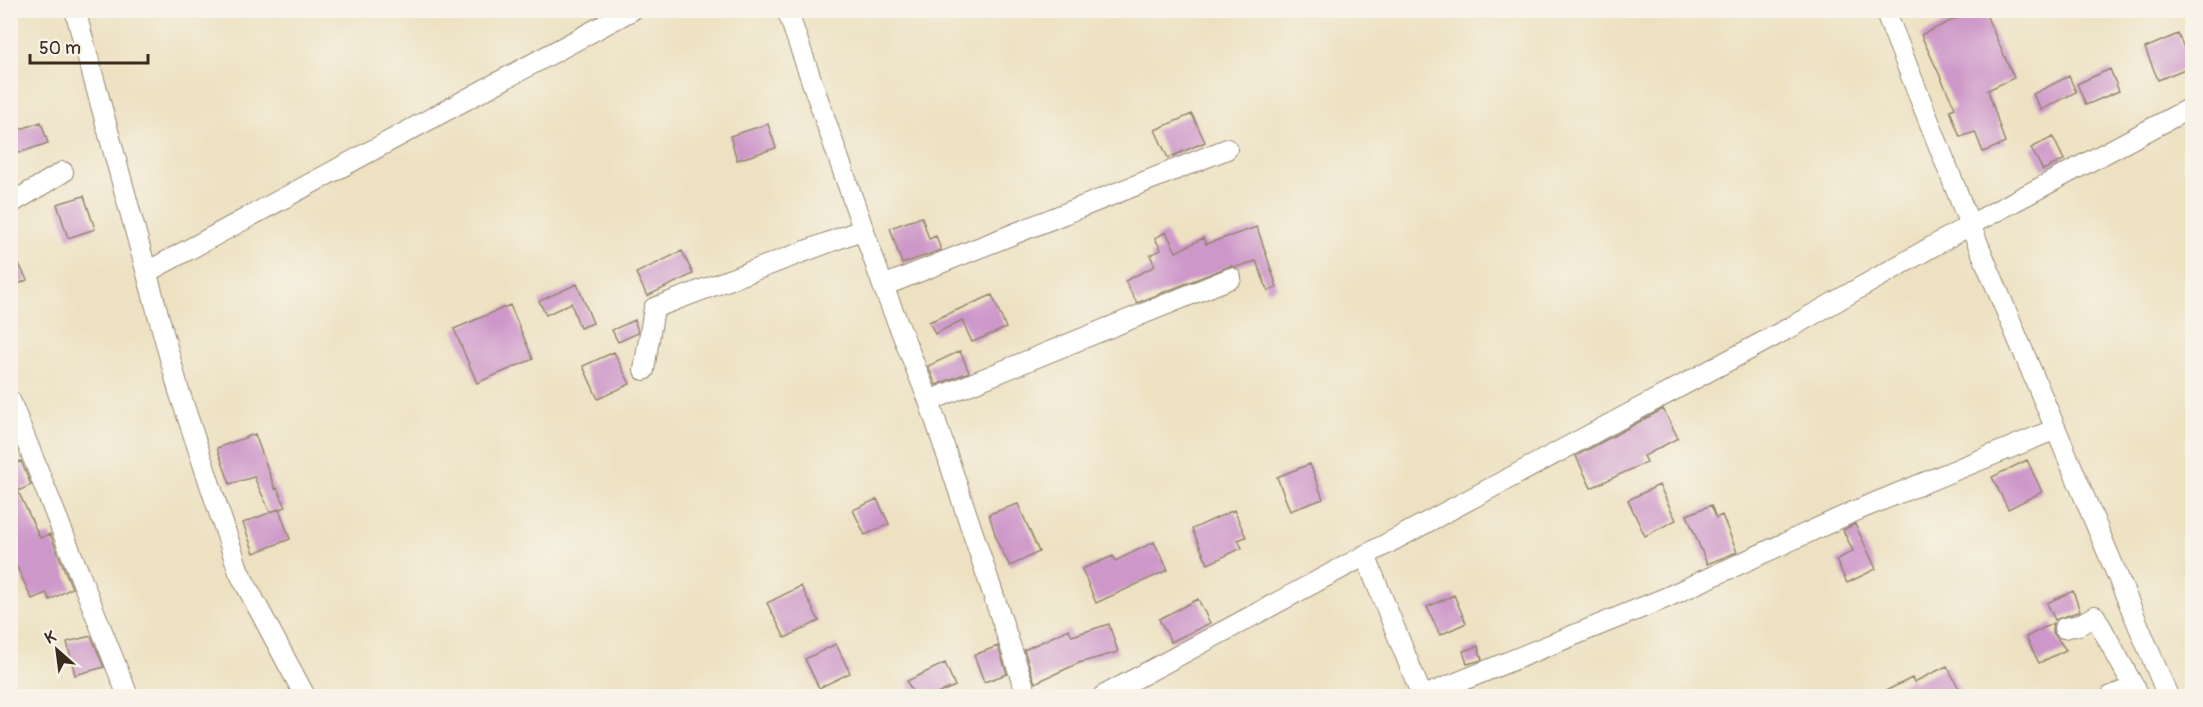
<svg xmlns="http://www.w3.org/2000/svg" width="2203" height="707" viewBox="0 0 2203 707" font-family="Pangolin,sans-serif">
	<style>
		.building { fill: #cd97c9 }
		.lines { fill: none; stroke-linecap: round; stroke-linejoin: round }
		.minor-casing { stroke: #948670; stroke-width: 22 }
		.minor { stroke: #fff; stroke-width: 20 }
	</style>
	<rect width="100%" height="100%" fill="#f7f3e8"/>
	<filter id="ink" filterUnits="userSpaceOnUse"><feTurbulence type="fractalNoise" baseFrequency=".0167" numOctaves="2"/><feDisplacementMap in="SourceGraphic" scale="12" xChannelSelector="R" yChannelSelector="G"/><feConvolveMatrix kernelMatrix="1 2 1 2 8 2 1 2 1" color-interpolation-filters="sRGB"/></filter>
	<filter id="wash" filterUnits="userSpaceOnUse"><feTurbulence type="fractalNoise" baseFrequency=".008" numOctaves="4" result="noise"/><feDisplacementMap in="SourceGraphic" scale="24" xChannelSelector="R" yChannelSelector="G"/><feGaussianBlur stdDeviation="1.35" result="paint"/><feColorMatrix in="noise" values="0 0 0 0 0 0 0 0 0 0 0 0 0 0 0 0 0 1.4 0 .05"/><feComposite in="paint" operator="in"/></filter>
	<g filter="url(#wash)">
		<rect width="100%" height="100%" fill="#ede1c1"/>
		<g id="blocks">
			<path class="building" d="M1974,10H1984L2014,78L1988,90L2005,143L1983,152L1975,132L1960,137L1950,110L1955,108L1921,35Z
				M2178,34L2192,66L2158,80L2145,48Z
				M2110,69L2119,91L2086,105L2077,84Z
				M2069,76L2076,92L2041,110L2033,94Z
				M1192,114L1205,142L1168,158L1155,130Z
				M41,122L48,143L10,156V133Z
				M768,124L776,148L737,160L730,136Z
				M2053,137L2064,160L2043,170L2031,148Z
				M84,196L95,229L68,238L57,204Z
				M922,217L929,239L936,236L941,250L902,264L890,228Z
				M1257,227L1277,287L1268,291L1256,261L1236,267L1230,266L1137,303L1125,281L1155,266L1150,255L1161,250L1155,238L1166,232L1176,252L1203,238L1206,244Z
				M10,246L27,280L10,288Z
				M682,251L693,274L647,296L636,273Z
				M577,284L593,323L580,328L571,303L546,315L539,301Z
				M992,295L1006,328L972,342L962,320L935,334L929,322Z
				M510,305L533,359L477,383L454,329Z
				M635,320L638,333L618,342L612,330Z
				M960,351L969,372L936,385L928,366Z
				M614,352L630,384L598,399L583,366Z
				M1663,409L1678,438L1644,456L1647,462L1591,488L1576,456Z
				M255,434L275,489L277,488L286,507L270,512L254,477L230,484L217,448Z
				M2027,460L2042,492L2008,509L1992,477Z
				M21,461L31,485L18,491L40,538L50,534L72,588L50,600L46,593L32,599L17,567L10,571V466Z
				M1310,464L1323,499L1290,511L1277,477Z
				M1659,485L1676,520L1645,536L1628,500Z
				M877,499L889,524L865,535L853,510Z
				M1018,504L1039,552L1010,566L998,544L989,514Z
				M1711,505L1716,518L1722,515L1737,552L1707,564L1687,515Z
				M279,509L290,539L254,553L243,523Z
				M1234,510L1246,537L1238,540L1242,548L1208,564L1192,529Z
				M1855,524L1876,569L1847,583L1836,560L1853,551L1843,530Z
				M1154,542L1168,570L1096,603L1082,569L1113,556L1115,561Z
				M801,586L819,621L785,638L767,603Z
				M2073,591L2080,611L2055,620L2047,603Z
				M1454,595L1466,623L1440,635L1427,607Z
				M1198,599L1210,623L1171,642L1159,619Z
				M2053,623L2052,631L2066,650L2039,663L2026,637Z
				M1109,624L1118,652L1079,663L1035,683L1024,650L1069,629L1072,636Z
				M91,636L104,667L75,675L67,642Z
				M836,644L850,673L819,688L805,659Z
				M998,646L1007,674L984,682L974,655Z
				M1478,646L1482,660L1467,664L1463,651Z
				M945,663L955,686L932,696H914L907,681Z
				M1947,666L1963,696H1875L1912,678L1914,682Z"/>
		</g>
	</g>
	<g filter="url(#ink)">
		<use href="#blocks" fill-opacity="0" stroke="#948670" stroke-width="1.5"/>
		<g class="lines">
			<g class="minor-casing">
				<path id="minor" d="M75,10L179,391L239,572L305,696
					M787,10L883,286L929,401L1027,696
					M1885,10L1970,225L2168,696
					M10,204L63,172
					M147,272L632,10
					M883,286L1227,149
					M644,370L654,308L864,229
					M10,400L128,696
					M929,401L1231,278
					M1365,555L1422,696
					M2064,628L2079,625L2095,616L2139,696
					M1103,696L1791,327L1970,225L2192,107
					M1424,696L1663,599L1855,511L2056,429
					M2111,696L2135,687"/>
			</g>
			<use href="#minor" class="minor"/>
		</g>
	</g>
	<rect width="2203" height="707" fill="none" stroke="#f7f3e8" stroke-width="36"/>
	<g transform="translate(57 650) rotate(332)" stroke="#f7f3e8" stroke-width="4.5" paint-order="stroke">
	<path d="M0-4.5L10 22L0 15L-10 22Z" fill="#3b2a1e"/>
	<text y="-9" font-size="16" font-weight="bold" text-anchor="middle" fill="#3b2a1e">K</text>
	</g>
	<path d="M30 54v9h118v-9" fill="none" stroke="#3b2a1e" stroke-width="3"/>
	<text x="39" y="54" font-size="18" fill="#3b2a1e" stroke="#f7f3e8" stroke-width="4.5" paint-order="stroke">50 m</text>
</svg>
